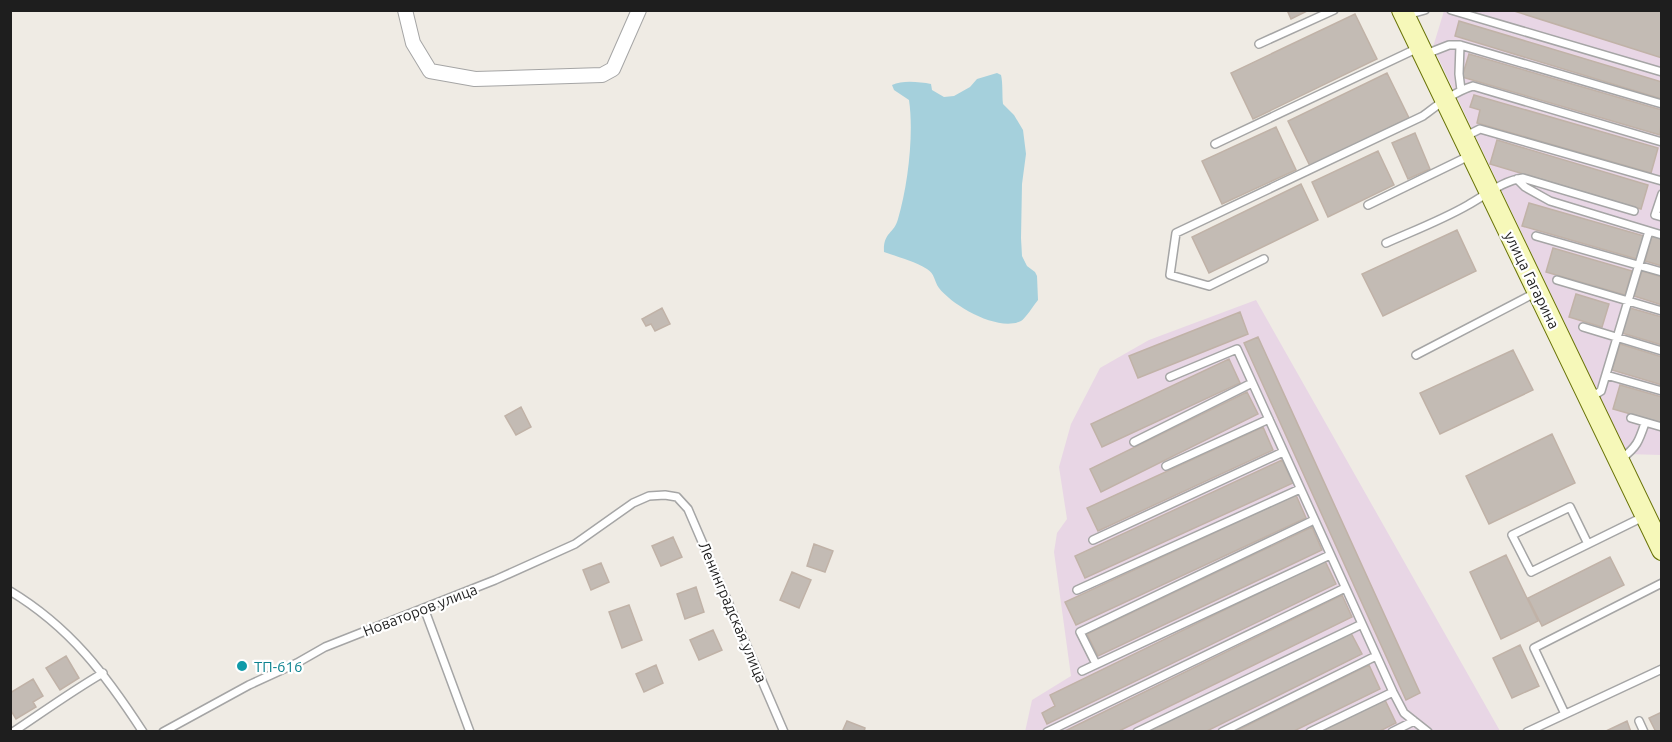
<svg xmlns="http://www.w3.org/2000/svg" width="1672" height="742" viewBox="0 0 1672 742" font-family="Ubuntu,sans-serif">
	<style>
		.industrial { fill: #e8d6e5 }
		.water { fill: #a5d0dc }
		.building { fill: #c3bbb4; stroke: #c0b2a7; stroke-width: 1.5 }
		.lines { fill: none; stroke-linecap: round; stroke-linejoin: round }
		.lane-casing { stroke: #a5a5a5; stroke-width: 10 }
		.street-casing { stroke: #a5a5a5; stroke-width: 16 }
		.secondary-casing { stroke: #697307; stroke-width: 22 }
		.lane { stroke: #fff; stroke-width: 7 }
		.street { stroke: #fff; stroke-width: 14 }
		.secondary { stroke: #f6f8b9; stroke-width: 20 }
		.culture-dot { fill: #0f9aa8; stroke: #fff; stroke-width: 2 }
		.labels { text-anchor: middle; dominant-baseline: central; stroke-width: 4.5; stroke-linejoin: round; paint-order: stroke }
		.street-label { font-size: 15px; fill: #1e1e1e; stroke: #fff }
		.culture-label { font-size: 15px; fill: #0d838f; stroke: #fff; text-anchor: start }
	</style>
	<rect width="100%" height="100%" fill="#efebe4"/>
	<path class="industrial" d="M1444,11H1661V455L1627,454L1433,47Z
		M1256,300L1500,731L1025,732L1032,700L1071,676L1054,552L1057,533L1067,519L1059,467L1071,424L1100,368L1149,340Z"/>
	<path class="water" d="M997,73L1001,75C1003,83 1002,96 1003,104L1014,115L1023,130L1026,154L1022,184L1021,238L1022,256L1027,266L1035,272L1037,276L1038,300C1034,305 1025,319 1021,321C998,332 953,306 939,288C934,281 935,274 927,269C914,261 898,257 884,252C883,232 894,234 898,219C908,185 914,134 909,100L894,90L892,85C903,80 919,82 931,84L932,90L944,97L954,96L970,87L977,79Z"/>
	<path class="building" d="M1287,10H1309L1291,19Z
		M1511,10H1656L1662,12V58Z
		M1355,14L1377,59L1253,119L1231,73Z
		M1459,21L1662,82V99L1455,36Z
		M1469,54L1662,110L1660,135L1462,77Z
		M1387,73L1409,118L1310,166L1288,121Z
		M1474,95L1658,148L1651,173L1477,123L1480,110L1470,107Z
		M1276,127L1296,170L1222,204L1202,161Z
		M1415,133L1430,169L1408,179L1392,143Z
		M1497,140L1648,185L1641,209L1490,164Z
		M1378,151L1394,185L1328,217L1312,182Z
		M1301,184L1318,220L1209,273L1192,237Z
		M1529,203L1644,236L1637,259L1522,226Z
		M1457,230L1476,271L1383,316L1362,274Z
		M1652,235L1662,238V266L1645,261Z
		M1553,248L1632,271L1625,295L1546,272Z
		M1642,271L1662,277V305L1634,296Z
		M1576,294L1609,304L1602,327L1569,317Z
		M662,308L670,324L655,331L651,324L646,326L642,319Z
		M1630,308L1662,317V345L1622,333Z
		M1240,312L1248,334L1138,378L1129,356Z
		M1258,337L1420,693L1406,700L1244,343Z
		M1620,344L1662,357V385L1612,370Z
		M1513,350L1533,390L1440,434L1420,393Z
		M1229,359L1240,383L1102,447L1091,424Z
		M1620,385L1662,397V423L1613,409Z
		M1247,392L1258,414L1101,492L1090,469Z
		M521,407L531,427L516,435L505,416Z
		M1263,427L1273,450L1098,531L1087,508Z
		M1552,434L1575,483L1489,524L1466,476Z
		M1282,460L1293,483L1085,578L1075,556Z
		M1296,495L1306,518L1076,625L1065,602Z
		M1312,527L1322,550L1098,656L1087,634Z
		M673,537L682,557L661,566L652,546Z
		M814,544L833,551L825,572L807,566Z
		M1506,555L1538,621L1501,639L1470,572Z
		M1610,557L1624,585L1542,626L1528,598Z
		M1325,561L1336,584L1047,724L1042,713L1055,706L1050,695Z
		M601,563L609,582L591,590L583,570Z
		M792,572L811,580L799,608L780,600Z
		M696,587L704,612L685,619L677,594Z
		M1342,595L1352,617L1117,732H1063Z
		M629,605L642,640L622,648L609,612Z
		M713,630L722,650L699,660L690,640Z
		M1351,633L1362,654L1205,732H1146Z
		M1520,645L1539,686L1512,698L1493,658Z
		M66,656L79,678L60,690L46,668Z
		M239,663L246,664L244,669L238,668Z
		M656,665L663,683L644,692L636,674Z
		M1369,665L1380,689L1292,732H1234Z
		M33,679L43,696L33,702L36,707L16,719L10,709V693Z
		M1385,700L1396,723L1378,732H1320Z
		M1662,712V732H1656L1649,718Z
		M847,721L865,728L864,732H842Z
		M1627,721L1631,732H1604Z"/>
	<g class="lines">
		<g class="lane-casing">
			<path id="lane" d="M1451,10L1662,72
				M1407,15L1425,10
				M1259,44L1334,10
				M1460,45L1459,74L1461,90
				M1426,54L1449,45H1460L1662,104
				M1466,136L1480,129L1662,181
				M1215,144L1418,48
				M1517,179L1525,187L1550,201L1662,235
				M1662,194L1655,215L1662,217
				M1368,205L1469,156
				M1536,236L1662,272
				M1386,243C1413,231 1442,220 1468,205C1486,195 1502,181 1523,178L1634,211
				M1264,259L1209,286L1170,275L1176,233L1423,116C1439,104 1454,92 1473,86L1662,142
				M1557,280L1662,311
				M1583,327L1662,351
				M1416,355L1535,293
				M1606,375L1662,391
				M1170,377L1237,349L1393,692L1404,713L1428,732
				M1591,397L1601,391L1649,231
				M1631,418L1662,427
				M1134,442L1252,383
				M1621,459C1637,447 1639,441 1645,423
				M1166,466L1269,419
				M1093,540L1283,452
				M1588,544L1570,507L1512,535L1531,572L1643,517
				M1077,590L1300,489
				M10,591C70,627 106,675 143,732
				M424,608L470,732
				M1096,664L1080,632L1314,520
				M1082,671L1330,555
				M1565,714L1534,648L1662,583
				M1639,721L1644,732
				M13,732C43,712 72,691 103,673
				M163,732L249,685L297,663L325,647L495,580L575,544L633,503L649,496L665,495L677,497L688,509L784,732
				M1047,732L1345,588
				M1137,732L1362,624
				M1222,732L1376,656
				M1310,732L1393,692
				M1392,732L1414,721
				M1527,732L1662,669"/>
		</g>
		<g class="street-casing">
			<path id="street" d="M405,10L413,43L430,71L475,79L602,75L613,69L639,10"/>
		</g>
		<g class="secondary-casing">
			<path id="secondary" d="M1402,10L1662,550"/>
		</g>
		<use href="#lane" class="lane"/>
		<use href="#street" class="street"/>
		<use href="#secondary" class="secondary"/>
	</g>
	<circle class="culture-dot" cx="242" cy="666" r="6"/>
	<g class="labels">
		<g class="street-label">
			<text transform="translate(1532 280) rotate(64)">улица Гагарина</text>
			<text transform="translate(420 610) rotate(-21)">Новаторов улица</text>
			<text transform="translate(733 612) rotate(67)">Ленинградская улица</text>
		</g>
		<g class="culture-label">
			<text x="254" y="666">ТП-616</text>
		</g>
	</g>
	<rect width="1672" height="742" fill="none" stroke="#1e1e1e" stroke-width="24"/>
</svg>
